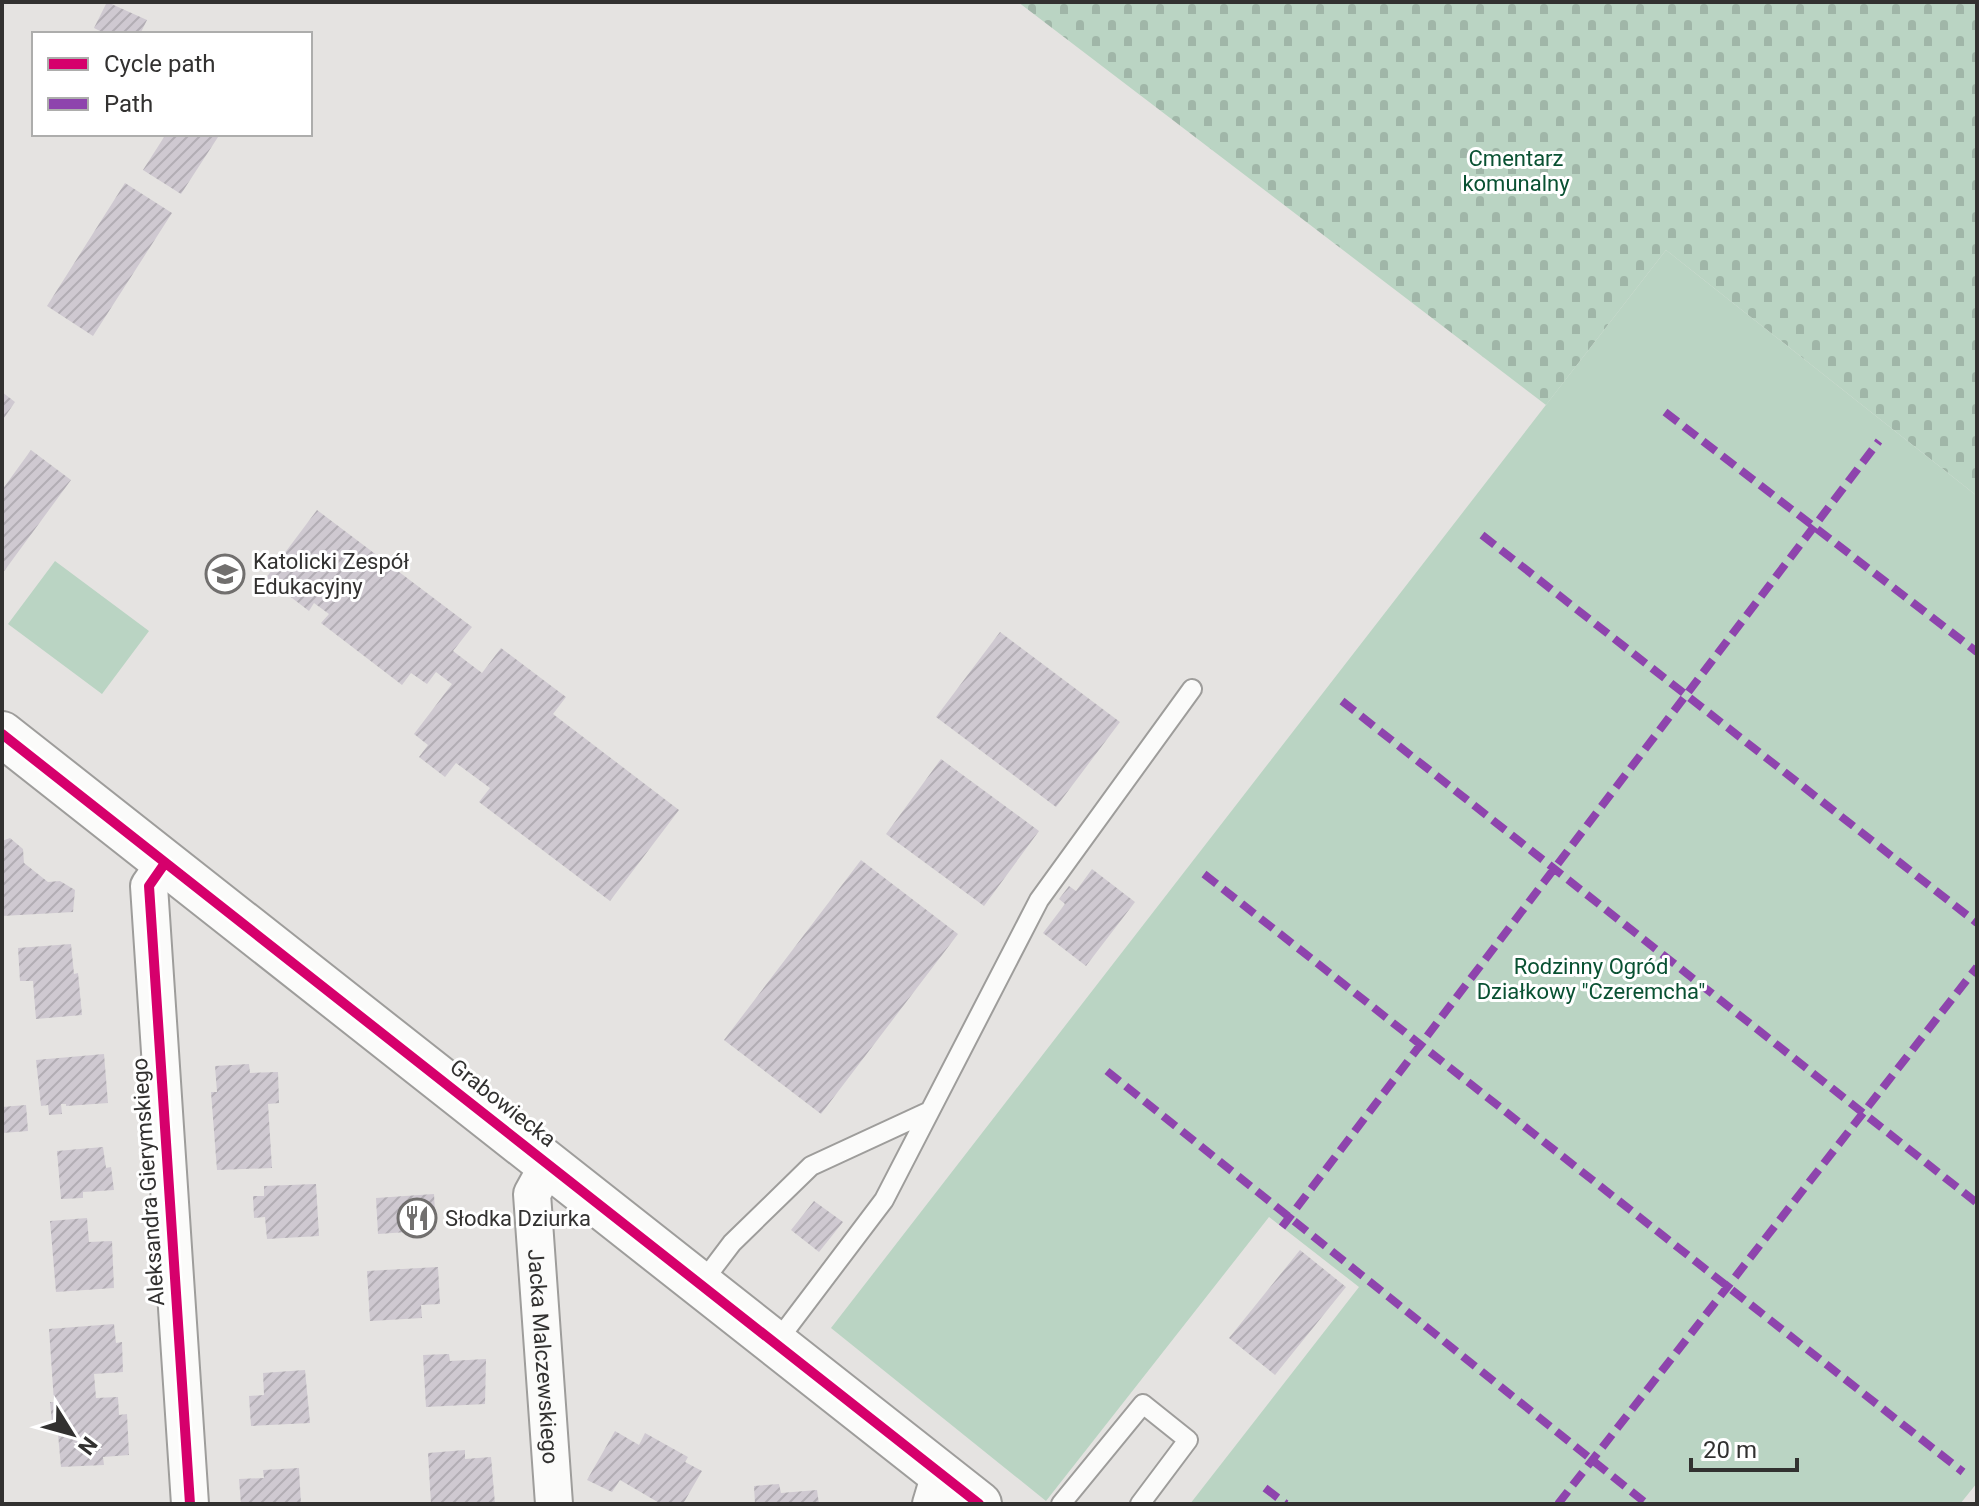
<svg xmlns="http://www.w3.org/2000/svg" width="1979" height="1506" viewBox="0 0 1979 1506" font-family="Roboto,sans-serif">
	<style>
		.cemetery { fill: url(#cemetery-stones) }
		.garden { fill: #bad4c3 }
		.building { fill: url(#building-hatch) }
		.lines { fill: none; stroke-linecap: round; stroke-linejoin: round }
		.service-casing { stroke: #9e9d9b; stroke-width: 22 }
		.minor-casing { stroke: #9e9d9b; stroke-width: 40 }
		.tertiary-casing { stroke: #9e9d9b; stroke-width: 48 }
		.service { stroke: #fbfbfa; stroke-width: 18 }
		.minor { stroke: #fbfbfa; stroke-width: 36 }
		.tertiary { stroke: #fbfbfa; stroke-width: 44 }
		.quiet { stroke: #8e44ad; stroke-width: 8; stroke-dasharray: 16 8; stroke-linecap: butt }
		.cycleway-casing { stroke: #fff; stroke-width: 15 }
		.cycleway { stroke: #d6006c; stroke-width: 10 }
		.labels { text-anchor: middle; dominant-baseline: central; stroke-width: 6; stroke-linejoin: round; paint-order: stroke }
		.park-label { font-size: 22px; fill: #095132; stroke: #fff }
		.poi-label { font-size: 22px; fill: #323130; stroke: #fff; text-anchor: start }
		.street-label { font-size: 22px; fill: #323130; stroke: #fff }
	</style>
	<defs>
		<pattern id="cemetery-stones" width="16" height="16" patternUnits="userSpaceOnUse" patternTransform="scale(2)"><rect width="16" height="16" fill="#bad4c3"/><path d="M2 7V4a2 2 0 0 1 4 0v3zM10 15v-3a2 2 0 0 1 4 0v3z" fill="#a0b6a8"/></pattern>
		<pattern id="building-hatch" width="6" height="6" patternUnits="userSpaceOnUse" patternTransform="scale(2)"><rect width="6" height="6" fill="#cfc9d1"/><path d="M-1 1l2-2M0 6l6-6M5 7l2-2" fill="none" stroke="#b2adb4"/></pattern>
	</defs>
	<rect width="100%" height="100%" fill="#e5e3e1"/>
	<path class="cemetery" d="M1018,2H1977V496L1666,250L1546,405Z"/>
	<path class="garden" d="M1666,250L1977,496V1483L1960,1504H1190L1359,1287L1269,1217L1046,1501L831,1328Z
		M55,561L149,631L102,694L8,624Z"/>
	<path class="building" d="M107,2L147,20L140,34H106L94,28Z
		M166,134H214L218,137L181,194L143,170Z
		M125,183L172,213L93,336L47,306Z
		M2,392L15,402L4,418L2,417Z
		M31,450L71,480L2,574V490Z
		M317,510L472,627L453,651L482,673L501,648L566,697L553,714L679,810L610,901L479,802L490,788L456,763L445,777L419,757L428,745L414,734L452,684L436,672L427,684L411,673L402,685L321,623L329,614L314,603L309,611L266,578Z
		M1000,632L1120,722L1056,807L936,717Z
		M941,759L1039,831L984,906L886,834Z
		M10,838L23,849L24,863L48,882L60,881L75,890L73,912L2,916V841Z
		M861,860L958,934L821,1114L724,1040Z
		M1092,869L1135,902L1086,966L1043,933L1065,904L1059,899L1069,886L1076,891Z
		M71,944L74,974L78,973L82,1015L36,1019L33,981H20L18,948Z
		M104,1054L108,1103L66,1106V1104H61L62,1114L49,1115L48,1105L41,1106L36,1060Z
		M249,1064L250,1073L278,1072L279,1103L268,1104L272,1168L217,1170L211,1092H217L215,1066Z
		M26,1105L28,1131L2,1133V1107Z
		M103,1147L106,1168L111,1167L114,1190L83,1192V1198L61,1199L57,1151Z
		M316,1184L319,1236L267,1239L265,1217L254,1218L253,1196H264V1186Z
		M434,1194L436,1230L378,1234L376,1198Z
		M814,1201L843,1222L819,1252L791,1230Z
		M87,1218L89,1242L112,1241L114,1288L56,1292L50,1221Z
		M1300,1250L1346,1287L1275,1375L1229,1338Z
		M438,1267L440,1304L421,1305L422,1318L370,1321L367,1271Z
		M114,1324L116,1343L122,1342L123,1372L94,1374L96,1398L118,1397L119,1415L127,1414L129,1455L103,1457L104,1465L61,1467L57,1423H52L50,1402H54L49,1329Z
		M449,1354L450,1361L486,1359L485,1404L426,1407L423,1355Z
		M305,1370L310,1423L251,1426L249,1396L264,1395L263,1373Z
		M615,1431L639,1445L645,1433L688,1457L685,1462L702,1471L683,1504H661L620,1480L612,1492L587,1480Z
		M465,1450V1459L491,1457L495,1504H431L428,1453Z
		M299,1468L301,1504H241L239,1479L264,1478L263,1470Z
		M779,1484L781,1493L817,1490L819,1504H755L754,1486Z"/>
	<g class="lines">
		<g class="service-casing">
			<path id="service" d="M701,1284L732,1243L811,1166L930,1111
				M775,1344L884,1200L1039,900L1192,689
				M1061,1504L1143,1404L1188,1440L1140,1504"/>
		</g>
		<g class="minor-casing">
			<g id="minor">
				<path d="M165,863L149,886L190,1504"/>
				<path id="s1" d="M548,1165L532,1194L554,1504"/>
				<path d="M931,1504L940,1474"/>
			</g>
		</g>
		<g class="tertiary-casing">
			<path id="tertiary" d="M2,734L979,1504"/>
		</g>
		<use href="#service" class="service"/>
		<use href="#minor" class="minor"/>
		<use href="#tertiary" class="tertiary"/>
		<path class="quiet" d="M1665,412L1977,652
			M1482,535L1977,923
			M1342,701L1977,1203
			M1204,874L1963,1472
			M1107,1071L1647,1504
			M1282,1227L1879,441
			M1265,1488L1286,1504
			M1558,1504L1977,967"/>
		<g class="cycleway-casing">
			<path id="cycleway" d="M2,734L979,1504
				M165,863L149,886L190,1504"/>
		</g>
		<use href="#cycleway" class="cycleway"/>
	</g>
	<defs>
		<g id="school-ring" transform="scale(2)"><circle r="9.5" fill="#fff" stroke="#716f6e" stroke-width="1.5"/><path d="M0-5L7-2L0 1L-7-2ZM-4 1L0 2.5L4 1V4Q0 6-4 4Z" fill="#716f6e"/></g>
		<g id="restaurant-ring" transform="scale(2)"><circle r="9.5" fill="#fff" stroke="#716f6e" stroke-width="1.5"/><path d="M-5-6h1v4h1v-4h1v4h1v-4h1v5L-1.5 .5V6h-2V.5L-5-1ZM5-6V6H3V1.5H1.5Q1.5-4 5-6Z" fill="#716f6e"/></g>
	</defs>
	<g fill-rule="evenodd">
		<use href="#school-ring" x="225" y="574"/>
		<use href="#restaurant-ring" x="417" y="1218"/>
	</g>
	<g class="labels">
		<g class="park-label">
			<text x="1516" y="158">Cmentarz<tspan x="1516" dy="25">komunalny</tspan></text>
			<text x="1591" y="966">Rodzinny Ogród<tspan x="1591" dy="25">Działkowy "Czeremcha"</tspan></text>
		</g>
		<g class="poi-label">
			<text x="253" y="561">Katolicki Zespół<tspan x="253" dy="25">Edukacyjny</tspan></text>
			<text x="445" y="1218">Słodka Dziurka</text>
		</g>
		<g class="street-label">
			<text transform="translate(503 1103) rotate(38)">Grabowiecka</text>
			<text transform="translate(148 1182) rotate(-94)">Aleksandra Gierymskiego</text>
			<text stroke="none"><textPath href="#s1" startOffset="196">Jacka Malczewskiego</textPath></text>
		</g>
	</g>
	<rect width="1979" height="1506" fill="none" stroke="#323130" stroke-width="8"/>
	<rect x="32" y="32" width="280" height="104" fill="#ffffff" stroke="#adadac" stroke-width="2"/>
	<rect x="48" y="58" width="40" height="12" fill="#d6006c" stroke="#adadac" stroke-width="2"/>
	<text x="104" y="72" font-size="24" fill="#323130">Cycle path</text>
	<rect x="48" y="98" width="40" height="12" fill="#8e44ad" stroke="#adadac" stroke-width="2"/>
	<text x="104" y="112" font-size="24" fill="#323130">Path</text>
	<g transform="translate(72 1434) rotate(127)" stroke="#ffffff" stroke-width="6" paint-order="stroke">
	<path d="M0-6L14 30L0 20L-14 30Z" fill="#323130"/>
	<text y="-12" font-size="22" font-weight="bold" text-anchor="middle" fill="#323130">N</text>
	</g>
	<path d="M1691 1458v12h106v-12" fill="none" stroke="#323130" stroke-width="4"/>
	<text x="1703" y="1458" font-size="24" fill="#323130" stroke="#ffffff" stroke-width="6" paint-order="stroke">20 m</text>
</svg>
